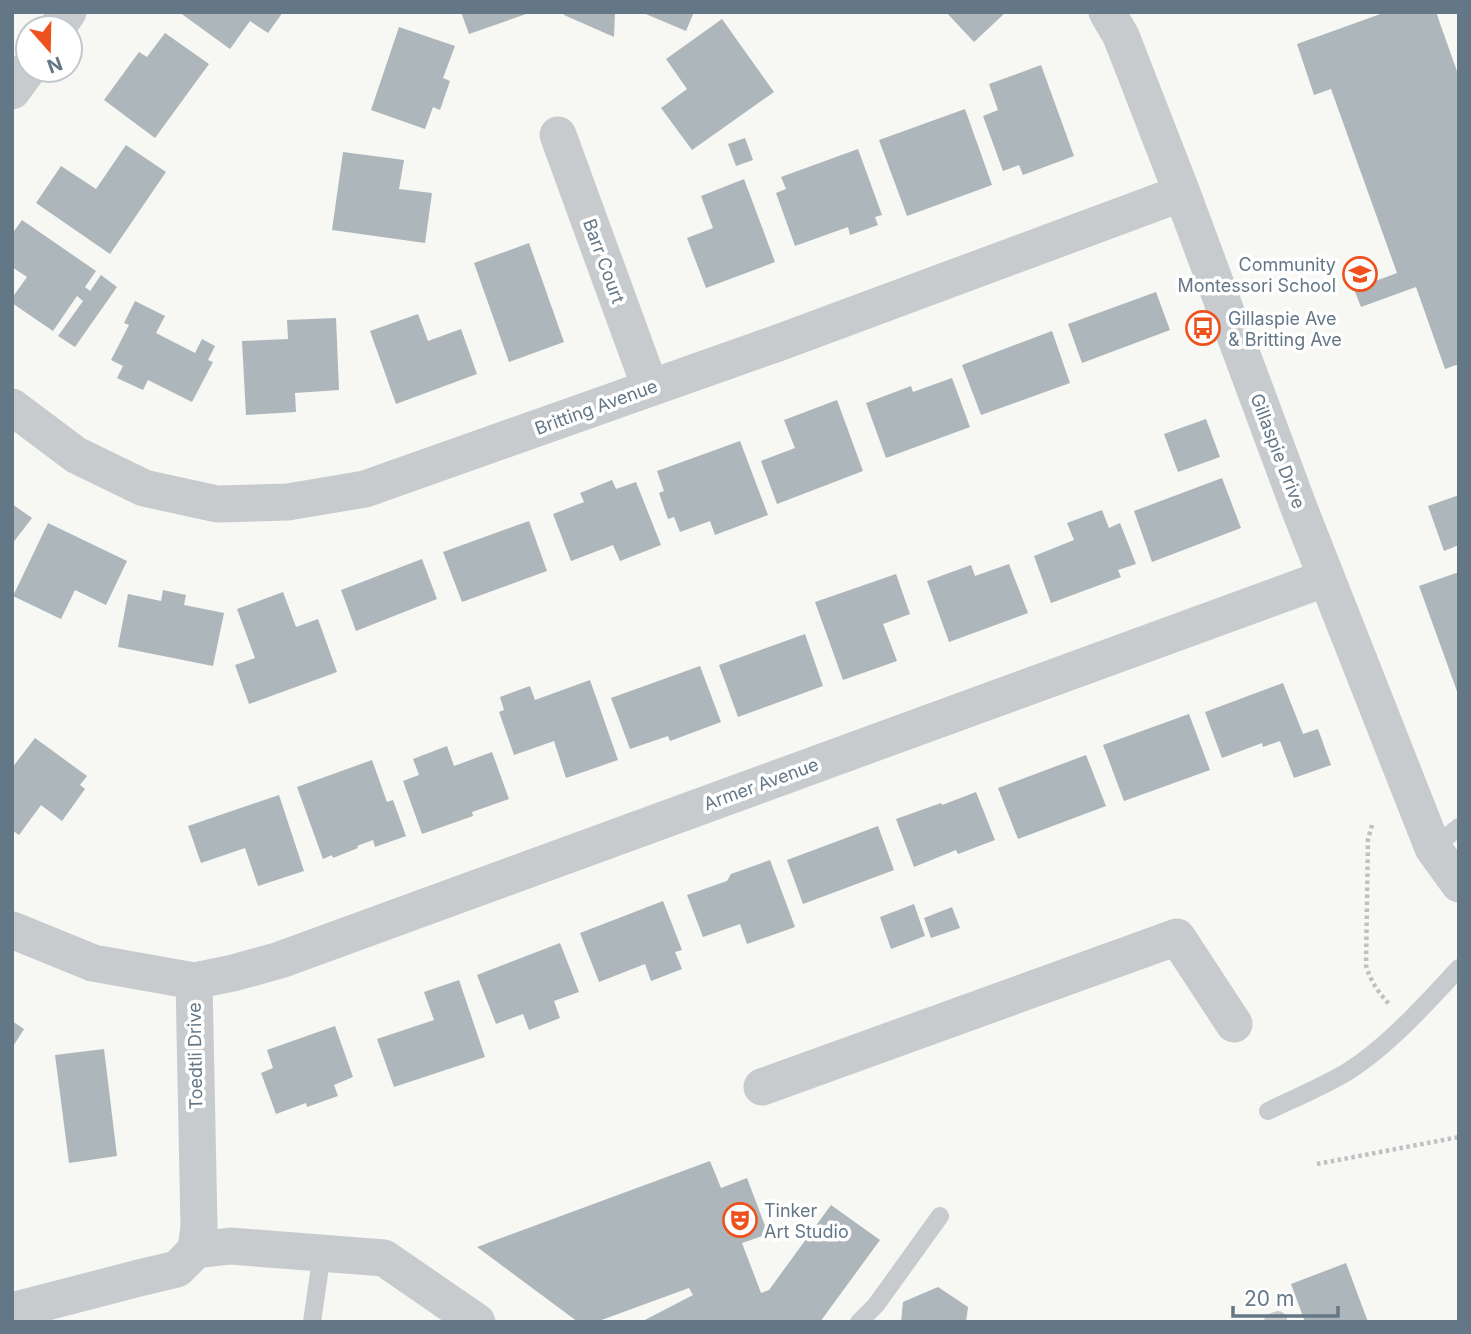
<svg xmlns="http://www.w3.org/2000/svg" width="1471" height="1334" viewBox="0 0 1471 1334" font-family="Inter,sans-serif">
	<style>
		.building { fill: #adb6bb }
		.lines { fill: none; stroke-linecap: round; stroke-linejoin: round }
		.path { stroke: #bec1c3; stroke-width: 4.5; stroke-dasharray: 3.5 3.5; stroke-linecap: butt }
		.lane { stroke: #c7cbce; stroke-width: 18 }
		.street { stroke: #c7cbce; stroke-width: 37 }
		.labels { text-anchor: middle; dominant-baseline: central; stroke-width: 7; stroke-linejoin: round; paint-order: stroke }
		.street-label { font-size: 18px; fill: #647787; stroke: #fff }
		.poi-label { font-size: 18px; fill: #647787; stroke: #fff; text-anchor: start }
	</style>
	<rect width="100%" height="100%" fill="#f7f7f4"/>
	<path class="building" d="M179,12H283L268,33L250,21L230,49Z
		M461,12H529V13L469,34Z
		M564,12H615L614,37L564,15Z
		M641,12H694L686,31Z
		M946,12H1006L974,42Z
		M1386,12H1436L1459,77V364L1445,369L1416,287L1361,307L1354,289L1397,273L1331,89L1314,95L1297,44Z
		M722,19L774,92L692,150L661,108L687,89L666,59Z
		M399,27L455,46L443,78L450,81L440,110L433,107L425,129L371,110Z
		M165,33L209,64L155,138L104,100L139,52L147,57Z
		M1041,65L1074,156L1023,175L1019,165L1003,171L983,116L998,110L989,84Z
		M965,109L992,185L907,216L879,140Z
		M745,138L753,160L736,166L728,144Z
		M126,145L166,172L110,254L36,203L61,166L96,189Z
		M858,149L882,215L875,217L878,225L850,235L848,227L795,246L776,193L786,189L781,177Z
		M343,152L404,160L399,189L432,193L425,243L332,230Z
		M744,179L775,262L706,288L687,238L713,228L701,196Z
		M22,220L96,271L85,287L90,291L101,275L117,287L75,347L58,336L83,301L77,296L53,331L12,303V298L27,277L12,267V234Z
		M529,243L564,342L509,362L474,263Z
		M1156,292L1170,330L1082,363L1068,324Z
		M135,301L165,316L156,333L195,353L202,339L215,346L208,360L213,362L192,402L148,380L143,390L117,378L123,366L111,360L129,325L124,323Z
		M418,314L428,341L461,329L477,374L396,404L370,331Z
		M336,318L339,390L295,393L296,412L246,415L242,341L288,339L287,320Z
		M1052,331L1070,383L981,415L962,365Z
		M952,378L970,427L886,458L866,403L911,386L913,392Z
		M837,400L863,471L777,504L761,461L795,448L784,420Z
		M1206,419L1220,457L1178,472L1164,434Z
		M740,441L768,515L715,535L710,521L680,532L674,517L668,519L659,493L664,491L657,471Z
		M1222,478L1241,528L1152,562L1134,511Z
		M612,480L616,489L636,482L661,545L620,561L613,545L571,561L553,514L584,502L580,493Z
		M1459,495V545L1444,551L1428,506Z
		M12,504L32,518L12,544Z
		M1102,510L1109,528L1120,523L1136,564L1118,570L1121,577L1051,603L1034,556L1074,540L1067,523Z
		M529,521L547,571L462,602L443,552Z
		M48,523L127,561L106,605L75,590L61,619L13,596Z
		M422,559L437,599L356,631L341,590Z
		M1009,564L1028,613L949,642L927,581L971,565L975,576Z
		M1459,572V694H1458L1419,586Z
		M896,574L910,614L883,624L897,661L843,680L815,602Z
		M163,590L186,595L184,605L224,613L213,666L118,647L128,594L161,601Z
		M283,592L296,627L318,619L337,672L249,704L235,665L255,658L237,609Z
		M805,634L823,686L738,717L719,665Z
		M700,666L721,722L670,741L668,736L630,749L611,698Z
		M590,680L618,760L566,778L554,741L514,755L499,712L504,710L500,697L530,686L535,700Z
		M1283,683L1303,734L1318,729L1331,765L1294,778L1280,741L1263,747L1262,743L1222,758L1205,712Z
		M1189,714L1210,770L1124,801L1103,745Z
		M35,738L87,776L80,785L85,789L62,821L41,805L19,835L12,830V768Z
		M447,746L454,766L492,752L509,799L472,812L473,816L422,834L403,781L419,775L413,759Z
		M1086,755L1106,806L1018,839L998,788Z
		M372,760L387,802L393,800L406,836L375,847L373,840L357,846L358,848L333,858L332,855L323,859L297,787Z
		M976,792L995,840L958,854L956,850L914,867L896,819L941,803L942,805Z
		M279,795L304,871L258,886L245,848L201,863L188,826Z
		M878,826L894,870L803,904L787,860Z
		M770,860L795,927L747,944L740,924L703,937L687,895L727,881L731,874Z
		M663,901L682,950L675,952L682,969L651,981L645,964L599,982L580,933Z
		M914,904L925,936L891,949L880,917Z
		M952,907L960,928L931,938L924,918Z
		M560,943L579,992L554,1001L560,1018L529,1030L523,1014L496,1024L477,975Z
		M459,980L485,1057L394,1087L377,1039L434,1020L424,992Z
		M12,1021L24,1029L12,1048Z
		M335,1026L353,1077L334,1085L338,1096L307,1107L306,1103L276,1114L261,1073L273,1068L267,1050Z
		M104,1049L117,1156L69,1163L55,1055Z
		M710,1161L721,1188L747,1178L768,1234L742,1243L761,1293L769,1290L831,1205L880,1240L820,1322H641L693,1295L689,1288L596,1322H578L477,1247Z
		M1346,1263L1368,1322H1305L1291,1284Z
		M938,1287L968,1307L966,1322H901L903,1302Z"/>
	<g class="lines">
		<path class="path" d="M1372,825L1368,839L1366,965C1370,981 1379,993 1390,1005
			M1317,1164L1459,1137"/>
		<path class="lane" d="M1433,848L1459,827
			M1268,1111C1293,1099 1324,1086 1347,1072C1387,1047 1427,1003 1459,968
			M312,1322L322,1253
			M859,1322L876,1305L940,1216
			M1273,1322L1278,1320V1322"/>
		<path class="street" d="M1107,12L1121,36L1182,193L1299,508L1433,848L1459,884
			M57,28L68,12
			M12,91L28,69
			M558,135L650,387
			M12,407L76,455L144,488L217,504L288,502L365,489L778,343L1182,193
			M12,930L93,963L194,981L199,1226L196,1250L177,1269L139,1278L12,1311
			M194,981L233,973L280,960L1326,578
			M762,1087L1177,937L1234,1024
			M196,1250L230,1246L384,1258L477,1322"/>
	</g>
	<defs>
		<g id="school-ring" transform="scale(1.75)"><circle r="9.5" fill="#fff" stroke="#ef511c" stroke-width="1.5"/><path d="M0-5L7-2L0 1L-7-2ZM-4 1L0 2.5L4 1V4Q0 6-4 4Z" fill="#ef511c"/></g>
		<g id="bus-ring" transform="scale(1.75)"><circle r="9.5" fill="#fff" stroke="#ef511c" stroke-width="1.5"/><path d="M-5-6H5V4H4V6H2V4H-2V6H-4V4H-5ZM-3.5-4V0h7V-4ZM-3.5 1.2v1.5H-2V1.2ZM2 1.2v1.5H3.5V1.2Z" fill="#ef511c"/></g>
		<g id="theatre-ring" transform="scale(1.75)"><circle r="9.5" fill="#fff" stroke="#ef511c" stroke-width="1.5"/><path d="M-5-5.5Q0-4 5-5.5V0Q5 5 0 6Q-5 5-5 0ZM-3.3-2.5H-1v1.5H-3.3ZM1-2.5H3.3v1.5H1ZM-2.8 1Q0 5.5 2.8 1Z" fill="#ef511c"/></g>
	</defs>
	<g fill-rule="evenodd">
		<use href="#school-ring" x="1360" y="274"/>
		<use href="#bus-ring" x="1203" y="328"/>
		<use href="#theatre-ring" x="740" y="1220"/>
	</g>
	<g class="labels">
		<g class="street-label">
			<text transform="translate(604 261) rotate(70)">Barr Court</text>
			<text transform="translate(596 407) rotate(-20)">Britting Avenue</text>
			<text transform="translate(1278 451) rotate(69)">Gillaspie Drive</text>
			<text transform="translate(761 784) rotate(-20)">Armer Avenue</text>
			<text transform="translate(195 1056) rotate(-91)">Toedtli Drive</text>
		</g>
		<g class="poi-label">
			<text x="1336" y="264" text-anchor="end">Community<tspan x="1336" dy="21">Montessori School</tspan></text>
			<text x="1228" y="318">Gillaspie Ave<tspan x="1228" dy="21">&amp; Britting Ave</tspan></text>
			<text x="764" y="1210">Tinker<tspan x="764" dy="21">Art Studio</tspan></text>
		</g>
	</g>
	<rect width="1471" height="1334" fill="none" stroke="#647787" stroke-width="28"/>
	<g transform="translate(49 49) rotate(160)"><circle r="33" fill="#ffffff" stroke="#c1c9cf" stroke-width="2"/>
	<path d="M0-5L12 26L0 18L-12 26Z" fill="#ef511c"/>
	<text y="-10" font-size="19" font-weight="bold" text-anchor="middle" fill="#647787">N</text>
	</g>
	<path d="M1233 1306v10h105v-10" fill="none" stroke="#647787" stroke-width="3.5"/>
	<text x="1244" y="1306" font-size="21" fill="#647787" stroke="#ffffff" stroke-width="5" paint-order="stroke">20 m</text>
</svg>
